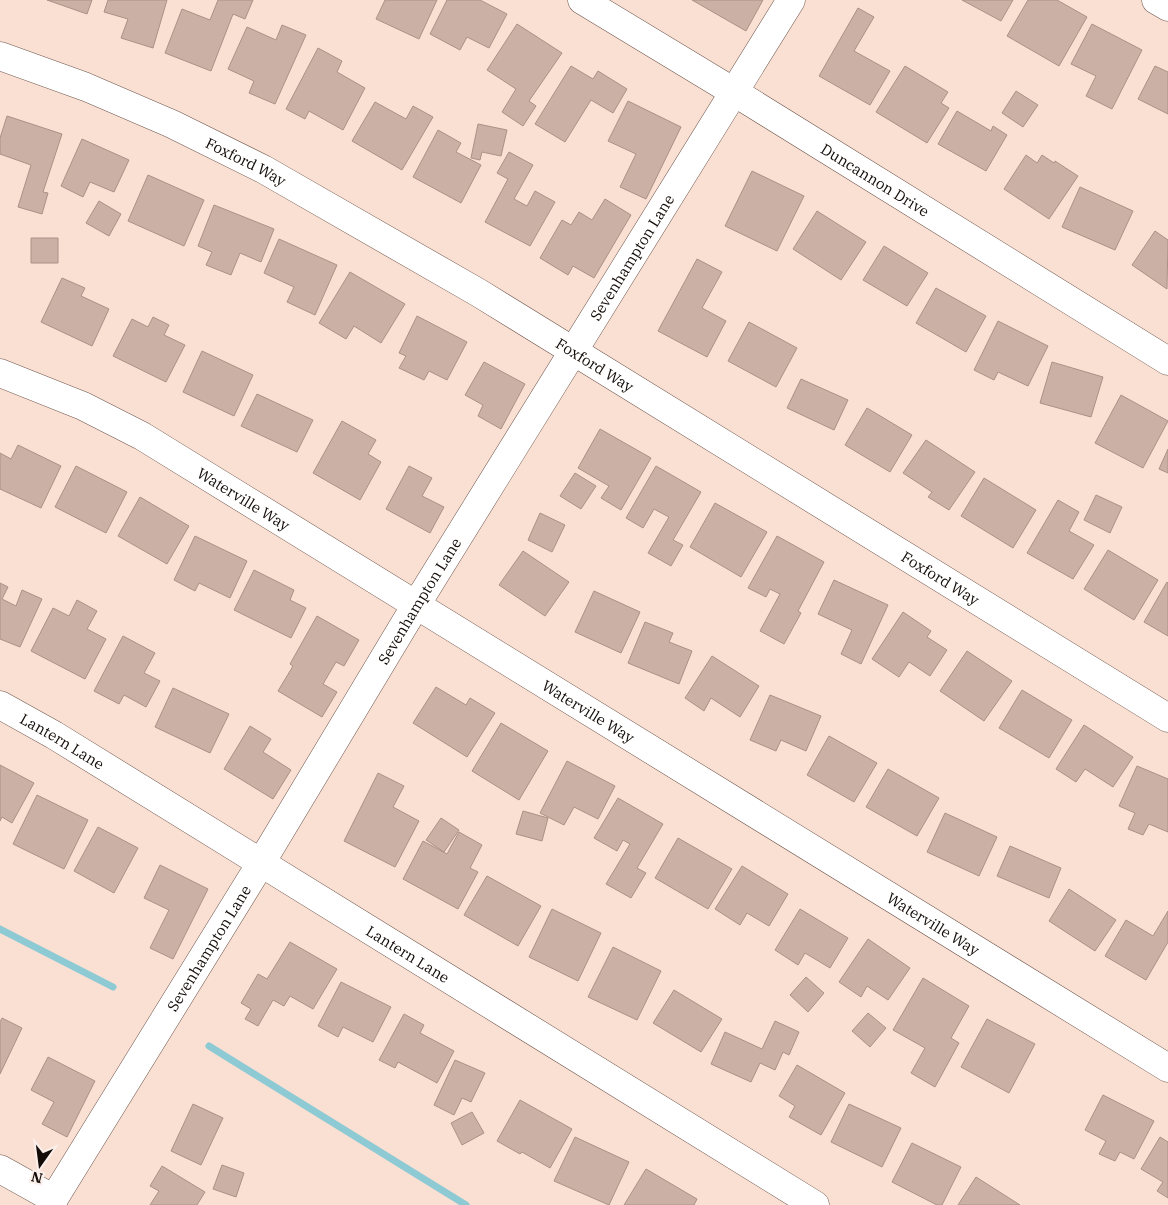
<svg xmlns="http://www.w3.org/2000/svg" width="1168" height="1205" viewBox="0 0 1168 1205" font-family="'IBM Plex Serif',serif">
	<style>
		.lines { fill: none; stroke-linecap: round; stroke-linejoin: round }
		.stream { stroke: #8ecad3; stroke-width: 7 }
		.building { fill: #cbb1a5; stroke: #aa9186 }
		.minor-casing { stroke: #6f584e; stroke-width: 29 }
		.minor { stroke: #fff; stroke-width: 28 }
		.labels { text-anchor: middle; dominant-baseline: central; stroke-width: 4.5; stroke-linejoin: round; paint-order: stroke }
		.street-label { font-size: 15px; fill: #130b07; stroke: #fbf0eb }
	</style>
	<rect width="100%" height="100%" fill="#fadfd3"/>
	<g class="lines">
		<path class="stream" d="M0,929L113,987
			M209,1046L466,1205"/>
	</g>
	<path class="building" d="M47,0H92L87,14Z
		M108,0H167L153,48L121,38L128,19L104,12Z
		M218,0H253L245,19L233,14L211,71L165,53L182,9L210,20Z
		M385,0H437L419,39L376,19Z
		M447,0H480L507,14L489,48L467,37L460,50L430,34Z
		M692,0H763L746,31Z
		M962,0H1013L1001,21Z
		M1028,0H1057L1087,17L1059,66L1007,36Z
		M858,8L874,17L854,51L890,71L870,105L819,76Z
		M517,24L562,53L529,101L536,106L523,126L502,112L516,89L487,70Z
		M1092,24L1142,50L1112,109L1086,96L1096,76L1071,64Z
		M282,25L306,35L275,104L249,93L254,81L228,69L247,27L276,40Z
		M318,48L342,61L337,72L365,88L343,130L309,111L305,119L286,109Z
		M571,66L593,79L598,71L627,89L613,113L591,100L565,142L535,124Z
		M905,66L948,92L941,103L949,108L927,143L876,112Z
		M1155,66L1168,72V114L1138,99Z
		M1016,91L1038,105L1023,127L1002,113Z
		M628,101L681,127L646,199L620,187L636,154L608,141Z
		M375,102L406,119L413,106L433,117L402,170L352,141Z
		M957,111L991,131L993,126L1007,135L986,171L938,144Z
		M7,116L62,134L43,192L48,193L42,214L18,207L31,165L0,154V138Z
		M478,124L507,130L501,156L482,152L480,160L471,158Z
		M438,130L461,143L456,152L481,165L461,203L413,177Z
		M82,139L129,160L114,192L90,182L83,197L61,186Z
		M509,152L533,165L514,199L527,206L535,191L555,202L530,246L485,222L508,179L497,173Z
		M1026,155L1037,163L1042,155L1054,163L1055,161L1078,176L1049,219L1004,189Z
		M752,171L804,196L777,251L725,226Z
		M148,175L204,200L184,246L128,221Z
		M1080,187L1133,211L1115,250L1062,227Z
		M605,199L631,215L594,278L573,266L568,275L540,258L562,220L571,225L579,212L592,220Z
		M99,201L121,214L109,236L86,223Z
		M214,205L274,229L261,262L240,253L231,275L206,265L212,252L198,246Z
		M817,211L866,242L841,280L793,249Z
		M1155,231L1168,240L1167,289L1132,265Z
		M31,238H58V263H31Z
		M279,239L337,265L315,315L287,302L294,287L264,273Z
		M884,246L928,273L907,306L863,280Z
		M697,259L722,272L702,308L726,321L707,357L658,331Z
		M350,272L405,304L381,343L354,326L346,339L319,323Z
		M62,278L85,288L81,296L109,309L92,346L41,322Z
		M936,288L986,316L966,352L916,323Z
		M417,316L467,342L447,380L429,371L424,380L399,368L406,356L399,353Z
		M153,317L169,325L164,335L185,345L166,382L113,356L132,319L148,327Z
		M998,321L1048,346L1028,386L998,372L994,380L974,370Z
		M749,322L797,348L776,387L728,361Z
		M202,351L253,375L234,416L183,392Z
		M484,362L525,384L501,429L478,416L483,405L465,395Z
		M1052,362L1103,377L1091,417L1040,403Z
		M801,379L848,400L834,430L787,408Z
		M257,394L313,420L297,452L241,426Z
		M1121,395L1168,421L1143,468L1095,443Z
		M867,408L912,435L890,472L845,445Z
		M342,421L376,440L368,454L381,462L360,500L313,473Z
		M600,429L651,458L621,510L601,498L609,486L578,468Z
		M926,440L975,472L949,510L928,497L932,492L903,473Z
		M18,445L61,466L41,508L0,489V453L11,459Z
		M1168,449V473L1159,469Z
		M76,466L127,492L106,533L55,507Z
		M409,466L432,478L422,496L444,507L430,533L386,509Z
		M656,466L701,492L673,540L683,545L671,566L648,553L669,517L654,509L643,528L626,518Z
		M575,473L596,486L581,509L560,496Z
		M984,478L1036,510L1013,548L961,516Z
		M1096,495L1122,507L1110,533L1084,520Z
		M140,497L189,526L167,564L118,536Z
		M1058,500L1079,512L1069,531L1094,545L1073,579L1027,553Z
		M715,503L767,532L741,577L690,547Z
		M540,513L565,525L552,552L528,540Z
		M195,536L247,561L230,598L199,583L195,591L174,580Z
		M777,536L824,562L798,611L801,613L784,644L760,631L780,594L770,589L766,597L748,588Z
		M1108,550L1158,580L1134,620L1084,589Z
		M523,551L569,582L545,616L499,585Z
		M254,570L294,590L290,600L306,608L291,638L234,610Z
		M834,580L888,605L861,664L841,654L852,630L818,614Z
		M1167,582L1168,583V636L1144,622Z
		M0,583L8,587L2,599L16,606L22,590L42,599L20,647L0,639Z
		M594,591L640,612L621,653L575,632Z
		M77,600L97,611L87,629L106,639L85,679L31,651L53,608L69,616Z
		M903,612L931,631L927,637L947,650L930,676L909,662L899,677L872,659Z
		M317,616L359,640L344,666L336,662L323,684L337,692L322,717L278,691L293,666L290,664Z
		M645,622L673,633L669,642L692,651L679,684L628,663Z
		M123,636L155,653L144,673L160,681L146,707L124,695L119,704L94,691Z
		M967,651L1012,681L984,721L940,691Z
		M712,656L759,686L740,717L711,698L704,711L685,698Z
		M436,687L466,705L470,698L495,713L467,757L413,723Z
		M173,688L229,714L210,753L155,727Z
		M1022,690L1072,720L1049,758L999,728Z
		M770,695L821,716L806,751L781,740L776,751L750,740Z
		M501,723L548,751L519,800L472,771Z
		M1084,725L1133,757L1113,787L1085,769L1076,782L1056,769Z
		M250,726L271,739L263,752L291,770L273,799L224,769Z
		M829,736L877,763L854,802L807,775Z
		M567,761L615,786L598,819L574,807L564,825L540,813Z
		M0,765L34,783L12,823L2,817L0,821Z
		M1137,766L1168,779V832L1149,824L1143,835L1128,829L1135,813L1119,806Z
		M888,769L939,798L917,836L866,807Z
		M378,773L404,786L393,807L419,821L395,867L344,841Z
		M37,795L88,820L64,869L13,844Z
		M618,798L663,824L637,868L646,873L631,898L606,884L630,844L623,840L617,851L594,838Z
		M523,811L548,818L542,841L516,834Z
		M945,813L997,837L979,876L927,852Z
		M441,818L459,830L444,852L426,840Z
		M98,827L138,848L114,893L74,871Z
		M459,832L482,845L470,868L478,872L458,909L403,879L423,841L447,854Z
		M678,838L732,869L708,909L655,878Z
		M1010,846L1061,868L1049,898L997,876Z
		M160,865L208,889L173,959L150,948L169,910L144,898Z
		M742,866L788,894L769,926L747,913L740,925L715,909Z
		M487,876L541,906L518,946L464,915Z
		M1069,889L1116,920L1095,951L1049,921Z
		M552,909L601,933L578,981L529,957Z
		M800,909L848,938L830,968L805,953L798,965L775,950Z
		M1168,911V942L1146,980L1105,956L1126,920L1153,936Z
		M868,939L910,968L888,1000L867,986L861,997L839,982Z
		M290,942L337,969L313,1009L290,996L284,1006L273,1000L258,1026L245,1019L251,1009L241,1003L258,974L267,979Z
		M613,947L661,971L637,1020L588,997Z
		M806,977L824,993L808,1012L790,995Z
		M923,978L969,1006L951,1038L959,1043L935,1087L911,1073L925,1048L893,1030Z
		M341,982L391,1007L373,1042L343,1027L338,1037L318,1026Z
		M674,990L722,1019L701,1052L653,1023Z
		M868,1013L886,1028L870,1047L852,1031Z
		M404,1014L424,1025L420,1033L454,1051L437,1083L398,1062L395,1068L379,1060Z
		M2,1018L22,1028L0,1074V1022Z
		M987,1019L1035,1044L1009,1093L961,1067Z
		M775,1021L799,1032L789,1055L783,1052L775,1070L760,1063L751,1082L711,1064L725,1032L762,1049Z
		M48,1057L95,1081L67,1137L42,1124L54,1102L31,1090Z
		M455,1060L485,1073L471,1102L462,1098L454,1115L434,1105Z
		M797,1065L845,1093L821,1135L789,1117L795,1106L779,1096Z
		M1103,1095L1154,1121L1134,1159L1120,1152L1115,1161L1099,1154L1106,1141L1085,1130Z
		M520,1100L572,1129L550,1168L522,1152L520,1154L497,1141Z
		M193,1104L223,1118L201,1165L171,1151Z
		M849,1104L901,1128L882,1167L831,1142Z
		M472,1112L484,1133L462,1145L451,1123Z
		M575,1137L629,1162L609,1205L554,1181Z
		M1160,1137L1168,1142V1198L1157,1191L1163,1182L1141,1169Z
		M912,1143L961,1167L942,1205H937L892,1182Z
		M222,1165L244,1173L236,1197L213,1189Z
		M162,1166L205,1192L197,1205H150L159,1191L150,1186Z
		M646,1169L697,1199L694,1205H624Z
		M976,1177L1020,1205H958Z"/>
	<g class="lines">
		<g class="minor-casing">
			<g id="minor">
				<path id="s1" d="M582,0L734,92L1168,361"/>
				<path d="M1156,0L1168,7"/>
				<path id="s2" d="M0,56L86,87L172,124L263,169L479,293L1168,718"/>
				<path id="s3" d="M0,373L83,406L142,436L1168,1068"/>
				<path id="s4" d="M0,705L54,735L815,1205"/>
				<path d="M0,1169L54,1199"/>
				<path id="s5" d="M50,1205L261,863L416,605L791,0"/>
			</g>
		</g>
		<use href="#minor" class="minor"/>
	</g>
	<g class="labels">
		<g class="street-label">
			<text stroke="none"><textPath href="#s2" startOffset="268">Foxford Way</textPath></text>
			<text stroke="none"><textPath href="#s1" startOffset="344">Duncannon Drive</textPath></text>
			<text stroke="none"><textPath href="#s5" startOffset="1112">Sevenhampton Lane</textPath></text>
			<text stroke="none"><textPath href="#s2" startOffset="672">Foxford Way</textPath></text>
			<text stroke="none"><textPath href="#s3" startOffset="275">Waterville Way</textPath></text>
			<text stroke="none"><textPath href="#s2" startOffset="1078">Foxford Way</textPath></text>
			<text stroke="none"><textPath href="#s5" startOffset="708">Sevenhampton Lane</textPath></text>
			<text stroke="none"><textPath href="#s3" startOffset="680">Waterville Way</textPath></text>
			<text stroke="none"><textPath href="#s4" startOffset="72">Lantern Lane</textPath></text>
			<text stroke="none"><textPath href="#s3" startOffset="1085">Waterville Way</textPath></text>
			<text stroke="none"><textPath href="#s5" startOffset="302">Sevenhampton Lane</textPath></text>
			<text stroke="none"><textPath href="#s4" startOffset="478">Lantern Lane</textPath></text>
		</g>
	</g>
	<g transform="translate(40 1165) rotate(194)" stroke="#fbf0eb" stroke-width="4" paint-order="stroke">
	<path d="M0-4L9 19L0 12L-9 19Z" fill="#130b07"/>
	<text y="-8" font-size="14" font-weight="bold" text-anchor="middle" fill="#130b07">N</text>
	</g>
</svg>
